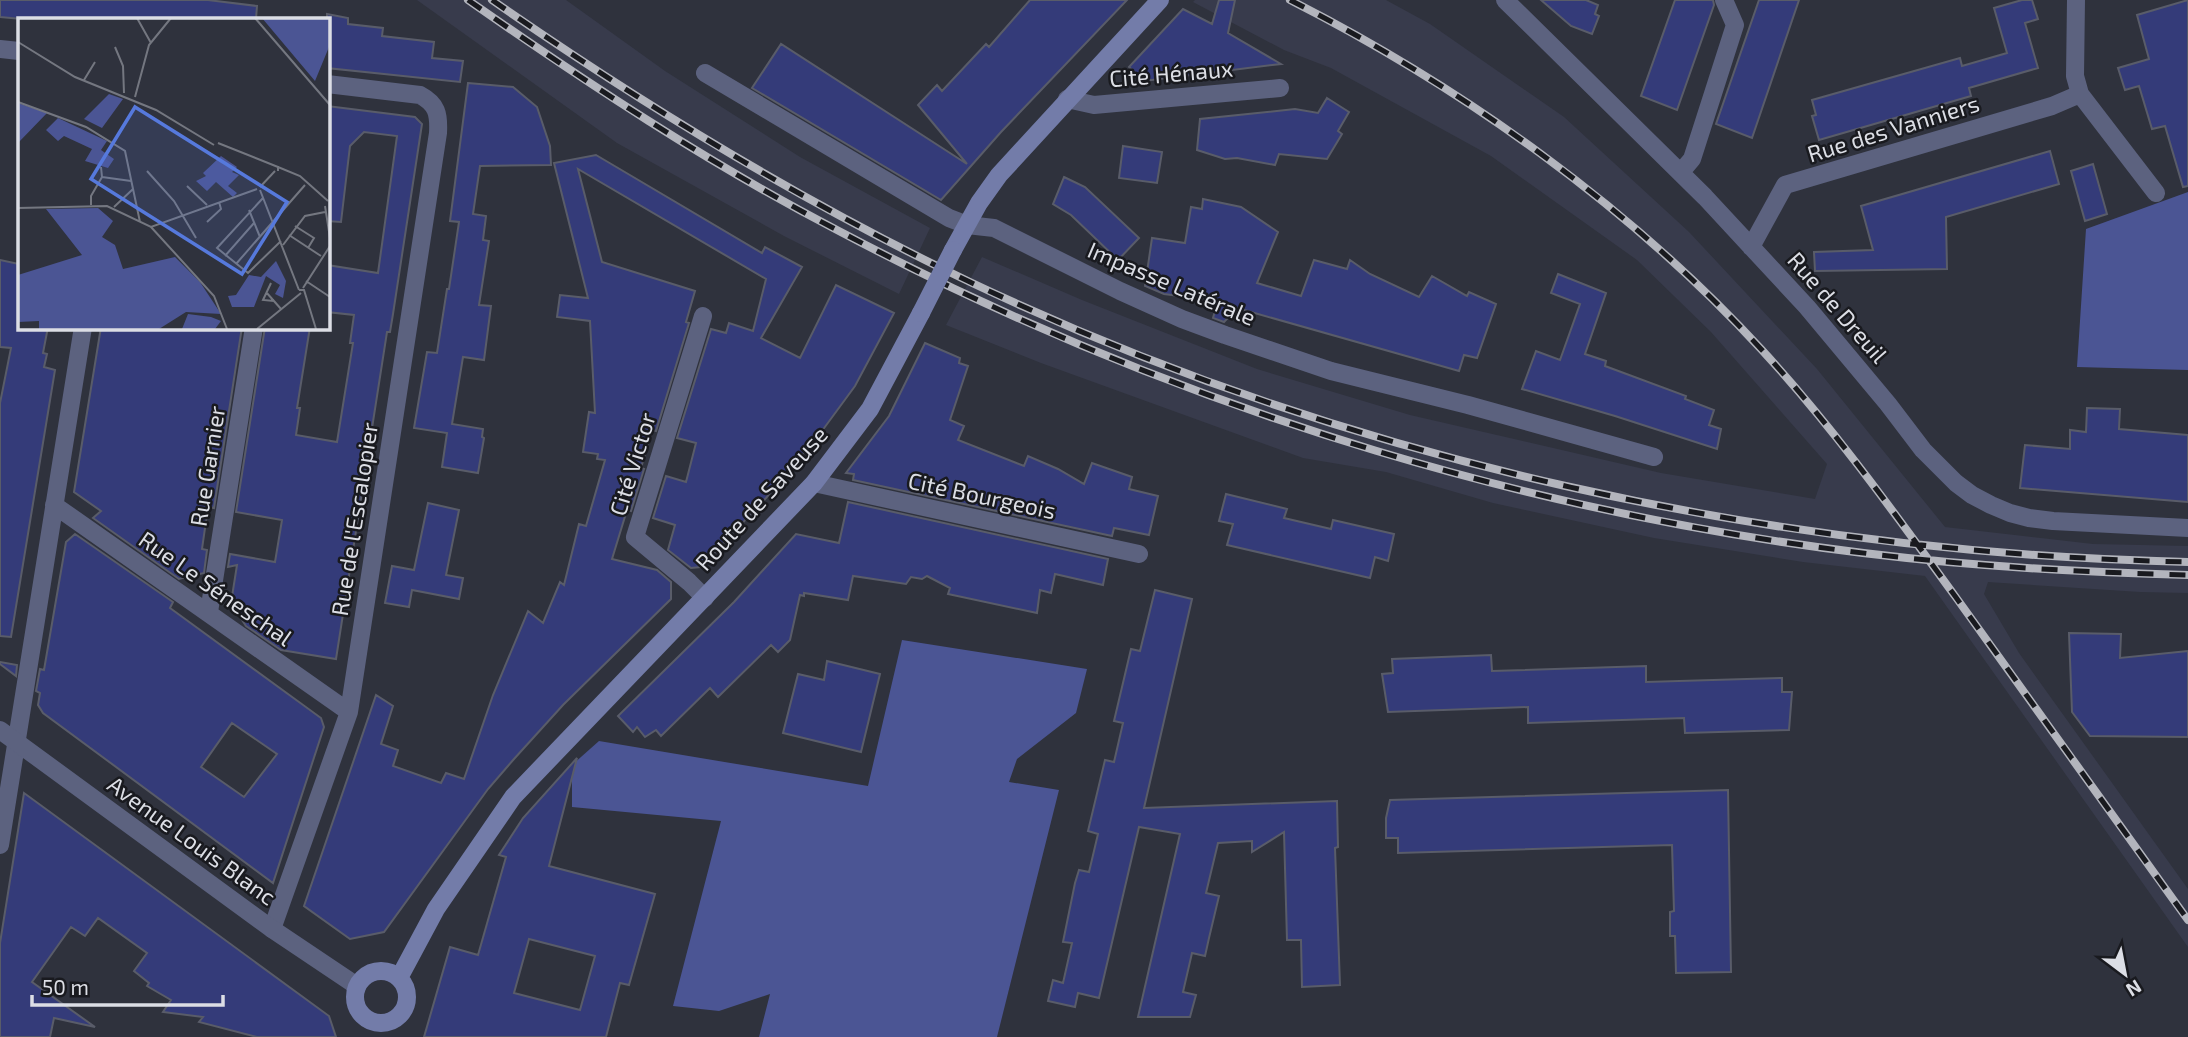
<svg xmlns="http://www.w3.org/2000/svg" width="2188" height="1037" viewBox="0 0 2188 1037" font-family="'Exo 2',sans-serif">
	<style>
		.built { fill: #383b4c }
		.green { fill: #4b5594 }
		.building { fill: #343b79; stroke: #595c69; stroke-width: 2; fill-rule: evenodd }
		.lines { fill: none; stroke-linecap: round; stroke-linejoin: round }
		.minor { stroke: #5c627f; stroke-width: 18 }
		.tertiary { stroke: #5c627f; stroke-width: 18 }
		.secondary { stroke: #737ca9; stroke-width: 18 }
		.rail-casing { stroke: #b3b5bd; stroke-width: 8 }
		.rail { stroke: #191a1f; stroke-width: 5; stroke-dasharray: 16; stroke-linecap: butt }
		.secondary-bridge { stroke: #737ca9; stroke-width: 18 }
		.labels { text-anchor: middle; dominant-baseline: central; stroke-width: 5; stroke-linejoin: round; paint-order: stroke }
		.street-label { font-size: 23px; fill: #dcdee5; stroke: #191a1f }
		.inset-road { fill: none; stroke: #747780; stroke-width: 2 }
		.view { fill: #5679dc; fill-opacity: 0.15; stroke: #5679dc; stroke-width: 3.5 }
		.inset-edge { fill: none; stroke: #dcdee5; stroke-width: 3.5 }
	</style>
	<rect width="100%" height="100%" fill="#2f323d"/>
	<path class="built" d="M417,0H566L665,71L800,157L930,228L899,294L784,236L617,143Z
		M1195,0H1386L1430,24L1564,117L1689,232L1817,369L1945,527L2093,544L2188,546V593L2140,592L1988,582L1984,594L2019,653L2188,889V947L1925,576L1803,562L1654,538L1493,503L1386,472L1303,458L1041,363L946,325L982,257L1082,300L1257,369L1410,415L1661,473L1815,499L1827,464L1711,332L1637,260L1491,156L1331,68L1284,50L1193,2Z"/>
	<path class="green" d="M2188,192V370L2077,367L2086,229Z
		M902,640L1087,669L1076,713L1017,759L1009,782L1059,790L997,1037H759L770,994L719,1011L673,1006L721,821L572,807V765L599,741L868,786Z"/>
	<path class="building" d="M0,0H208L257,6L256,19H22L0,17Z
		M1030,0H1127L1001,132L941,200L752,88L781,44L967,164L918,105L937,85L942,91L986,44L989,47Z
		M1219,0H1235L1228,33L1281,64L1144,81L1129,67L1183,9L1212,24Z
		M1541,0H1586L1598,5L1595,14L1599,16L1592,34L1571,26Z
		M1675,0H1713L1714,5L1677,110L1641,96Z
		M1759,0H1799L1752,138L1716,124Z
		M2022,0H2032L2038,19L2025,23L2038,68L1969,88L1971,96L1819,140L1812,116L1816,115L1812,100L1960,58L1962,66L2007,53L1994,8Z
		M2188,0V186L2183,187L2165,126L2152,129L2139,86L2125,90L2118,68L2149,59L2137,15Z
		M327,14L348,18V24L383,28L382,36L434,42L432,58L463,61L460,82L327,68Z
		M468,83L513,87L537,107L550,146L551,165L480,166L473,214L486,216L483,240L489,241L479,305L491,306L484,360L463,357L452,424L483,429L482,437L484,438L478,473L442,467L447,433L414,428L427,352L437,353L447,289H449L459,222L450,221Z
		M1327,98L1349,112L1338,131L1342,134L1327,159L1279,154L1275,165L1237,158L1225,159L1197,150L1200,119L1295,109L1318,113Z
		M327,106L415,117L422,124L393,314L390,332H387L336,659L281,650L246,626L231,603L237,565L228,567L230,554L275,562L282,520L236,512L265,327H310L297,408H300L296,435L337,442L353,343H350L354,315L327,312V265L378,273L397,136L364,132L350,146L341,222L327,221Z
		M1123,146L1162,152L1157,183L1119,178Z
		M2050,151L2059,184L1946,217L1947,269L1815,271L1814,252L1873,250L1861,206Z
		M596,155L762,253L765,247L802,267L761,338L800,358L836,285L894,313L855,386L819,435L766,498L701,567L691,568L668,550L675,525L653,518L666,476L686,482L696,443L677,438L711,329L726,333L729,323L753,331L766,279L578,169L602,262L695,291L686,322L689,323L656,431L652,430L641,468L644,469L631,511L627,510L612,559L657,570L671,582V599L563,705L514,759L488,789L384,932L350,939L304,906L376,695L393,706L381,744L398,750L393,766L441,783L446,773L464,779L493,695L528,611L543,623L560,582L564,585L579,524L586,526L605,460L597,459L598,454L583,452L589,412L595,413L590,321L557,317L560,295L588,298L554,163Z
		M2093,164L2107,214L2085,221L2071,171Z
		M1064,177L1085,187L1139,238L1118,260L1071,215L1053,204Z
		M1203,199L1241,207L1278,232L1257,283L1301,296L1314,260L1347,269L1350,260L1370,274L1419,297L1432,276L1467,296L1469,292L1496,304L1477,358L1464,355L1459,371L1237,308L1224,322L1213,318L1218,301L1164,294L1145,286L1152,238L1185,243L1191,207L1202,209Z
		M0,260L19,264V327H48L43,353L47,354L44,367L55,370L11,637L0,636V403L11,348L0,347Z
		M1558,274L1606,293L1585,354L1606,361L1605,366L1686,396L1685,399L1714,410L1709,425L1721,429L1717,449L1615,416L1522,389L1536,351L1560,360L1580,304L1551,293Z
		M101,327H242L214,508L208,507L202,549L207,550L204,573L179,579L93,518L101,511L74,492Z
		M925,343L960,358L959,363L968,366L950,420L964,426L958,440L1024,466L1028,456L1058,469L1084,484L1092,463L1132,477L1129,489L1158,496L1149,535L1114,528L1112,536L853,480L854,474L846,473L889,416Z
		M2087,408L2120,409L2119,429L2188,435V502L2020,488L2025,445L2070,449V430L2086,432Z
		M1226,494L1287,509L1284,518L1331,529L1333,520L1394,534L1388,561L1375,557L1370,578L1227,545L1233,524L1219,521Z
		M848,502L1108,559L1103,585L1055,574L1051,593L1040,590L1037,613L948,594L950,588L927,576L922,579L911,577L906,584L853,576L848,600L804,593V596L800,595L790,640L778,652L771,645L718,697L710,688L661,736L656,730L645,737L637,727L633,732L618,716L734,602L796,534L839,543Z
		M428,503L459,510L446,575L463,578L459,599L412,590L409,607L385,603L392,566L414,570Z
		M75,534L173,602L170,608L321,718L324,727L273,883L43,713L38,705L40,693L36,691L40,669L44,670L66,542ZM232,723L277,754L244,797L201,767Z
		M1155,590L1192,599L1144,808L1337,801L1338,847L1335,848L1340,985L1302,987L1301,940H1287L1284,832L1252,852V841L1218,843L1206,893L1219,896L1209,938L1205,956L1192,953L1183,992L1196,995L1190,1017H1138L1180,834L1139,827L1099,998L1078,993L1075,1007L1048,1001L1053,980L1063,983L1072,943L1063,942L1075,883L1079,870L1089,872L1098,834L1088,831L1105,760L1114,762L1123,723L1114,721L1131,649L1140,651Z
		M2069,633L2121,634L2120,658L2188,651V737L2090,736L2072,712Z
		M1491,655L1492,671L1646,666V682L1782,678V692H1792L1789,730L1685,733L1684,718L1528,723V707L1388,712L1382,674L1393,673L1392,659Z
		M827,661L880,674L861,752L783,733L798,674L824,680Z
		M0,662L17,665L16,676L0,664Z
		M577,758L549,866L655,894L629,985L620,983L606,1037H424L450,947L478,955L506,857L499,855L523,818ZM529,939L595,956L580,1010L514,993Z
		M1728,790L1731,972L1676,973L1675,936H1670V912L1674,911L1672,845L1398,853V838H1386V818L1390,800Z
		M24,793L329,1016L336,1037H257L199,1022L203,1017L163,1012L171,1000L147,986L149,983L134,971L147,953L98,918L85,936L71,927L32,982L95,1027L54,1018L50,1037H0V943Z"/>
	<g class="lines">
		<path class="minor" d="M1505,0L1705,197L1807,307L1888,404L1923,450L1956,483L1972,495L1991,505L2010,513L2029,518L2053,521L2188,528
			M2076,0L2075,76L2080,94L2156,193
			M0,49L19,51
			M705,73L949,218L967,225L994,228L1120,291L1182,319L1225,335L1331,371L1468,405L1654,457
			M1067,99L1094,105L1280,88
			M1681,172L1692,159L1735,25L1724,0
			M1751,247L1785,185L2052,106L2080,94
			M703,316L635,537L689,582L705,598
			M814,483L1139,554
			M54,505L349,712
			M209,612L254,327
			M0,845L83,327
			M272,929L349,712L438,133C439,114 437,104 420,95L327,84"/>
		<path class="tertiary" d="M0,730L272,929L357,986"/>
		<path class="secondary" d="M953,250L979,203L999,175L1160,0
			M355 997a26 26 0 1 1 52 0a26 26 0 1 1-52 0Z
			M399,978L436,909L513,797L814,483L870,409L921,313"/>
		<g class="rail-casing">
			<path id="rail" d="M468,0C587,83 708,163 837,230C1179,411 1562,527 1948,562C2028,569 2108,573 2188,575
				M492,0C645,106 802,202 970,282C1347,461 1772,553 2188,562
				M1290,0C1463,88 1629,206 1761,349C1832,426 1893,511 1955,596C2033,704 2110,812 2188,920"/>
		</g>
		<use href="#rail" class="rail"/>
		<path class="secondary-bridge" d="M921,313L953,250"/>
	</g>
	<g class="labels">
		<g class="street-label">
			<text transform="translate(1171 73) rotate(-5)">Cité Hénaux</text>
			<text transform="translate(1893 128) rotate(-17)">Rue des Vanniers</text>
			<text transform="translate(1172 283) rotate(23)">Impasse Latérale</text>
			<text transform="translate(1838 307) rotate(49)">Rue de Dreuil</text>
			<text transform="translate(632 464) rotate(-73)">Cité Victor</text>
			<text transform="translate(207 466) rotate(-81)">Rue Garnier</text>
			<text transform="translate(982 495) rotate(12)">Cité Bourgeois</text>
			<text transform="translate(761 498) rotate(-48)">Route de Saveuse</text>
			<text transform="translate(354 519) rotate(-81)">Rue de l'Escalopier</text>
			<text transform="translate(216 588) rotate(35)">Rue Le Séneschal</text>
			<text transform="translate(192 840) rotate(36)">Avenue Louis Blanc</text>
		</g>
	</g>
	<g transform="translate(18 18)">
		<rect width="312" height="312" fill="#2f323d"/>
		<path d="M244,0H311V29L297,63ZM91,76L105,81L84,110L66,101ZM0,85L29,95L0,125ZM40,100L89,123L83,132L96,141L90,150L67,143L74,131L46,118L40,123L28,112ZM203,138L219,149L214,154L221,157L210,168L219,175L215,179L198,164L189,173L178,163L188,158L185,155ZM80,190L95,203L84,219L97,227L105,251L157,239L182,264L203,296L168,294L141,311H21V303L0,304V257L64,237L28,191ZM258,243L268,263L265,280L257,276L262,267L248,258L236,289H214L210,278L218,277L231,257L243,259ZM170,296L193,299L203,303L197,311H164Z" fill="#4b5594"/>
		<path class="inset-road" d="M119,0L133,25M237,0L312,87M0,24L57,59L138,92L196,127M97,29L105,48L106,75M66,62L77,44M117,79L131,27L153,0M0,84L68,109L107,133L122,204M200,125L260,149V153M260,149L282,158L310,183M129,153L156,183L178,220M84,159L113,163M169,168L189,187M242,169L257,153M242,172L281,272M245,180L199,230L230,255L263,223M73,187V178L84,159L83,149M307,188L312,220M96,189L115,171M0,190L89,188L133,209L239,171M231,192L242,219M189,204L203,191L201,184M277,208L296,220L290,230M133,209L196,278L209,311M271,217L303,238M265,227L287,198L307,194M207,238L236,205M218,246L287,167M288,263L312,279M253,265L245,282L256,283M285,270L312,228M281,272H286L298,311M248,274L263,291M239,311L283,275"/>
		<path class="view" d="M117,89L269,184L224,256L73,161Z"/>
		<rect width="312" height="312" class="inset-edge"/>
	</g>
	<g transform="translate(2125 974) rotate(148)" stroke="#191a1f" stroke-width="5" paint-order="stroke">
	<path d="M0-5L12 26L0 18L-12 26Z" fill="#dcdee5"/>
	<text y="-10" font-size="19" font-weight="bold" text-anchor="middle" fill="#dcdee5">N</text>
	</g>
	<path d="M32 995v10h191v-10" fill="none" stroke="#dcdee5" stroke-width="3.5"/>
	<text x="42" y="995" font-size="21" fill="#dcdee5" stroke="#191a1f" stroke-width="5" paint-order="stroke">50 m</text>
</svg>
